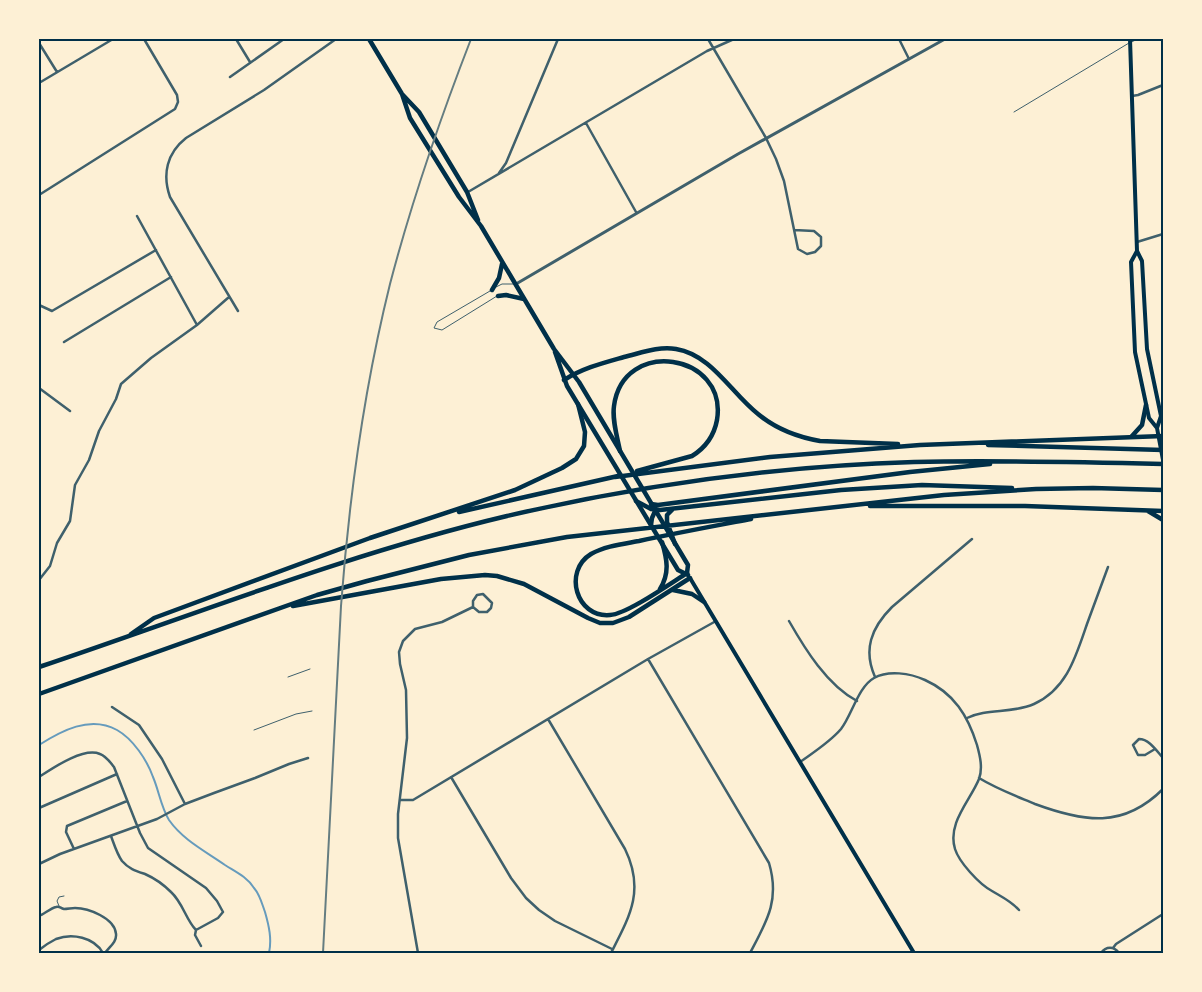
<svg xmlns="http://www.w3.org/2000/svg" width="1202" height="992" viewBox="0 0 1202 992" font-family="'Public Sans',sans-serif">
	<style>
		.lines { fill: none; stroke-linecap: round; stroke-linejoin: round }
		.stream { stroke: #669bbc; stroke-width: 2 }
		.service { stroke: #3f606c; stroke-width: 1 }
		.minor { stroke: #3f606c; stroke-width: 2.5 }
		.tertiary { stroke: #3f606c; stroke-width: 3 }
		.secondary { stroke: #003049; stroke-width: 4 }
		.primary { stroke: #003049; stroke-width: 4 }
		.trunk { stroke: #003049; stroke-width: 4.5 }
		.motorway { stroke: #003049; stroke-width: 4.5 }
		.rail { stroke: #657d81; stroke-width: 2 }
		.neatline { fill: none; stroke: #003049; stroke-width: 2 }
	</style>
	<rect width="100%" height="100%" fill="#fdf0d5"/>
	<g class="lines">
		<path class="stream" d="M39,745C61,731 90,715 117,730C133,739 147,760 153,777C159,791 161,807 169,820C183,840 205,851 225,865C236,872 247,877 254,888C260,895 262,904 265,912C269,926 272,939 269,953"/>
		<path class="service" d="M1014,112L1129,43
			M496,287L502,284H513
			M490,291L437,322L434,328L442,330L497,296
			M288,677L310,669
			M254,730L296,714L312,711
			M59,906L57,901L59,897L64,896"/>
		<path class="minor" d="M236,39L250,62
			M708,39L766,138L776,159L784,181L798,249L807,254L815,252L821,246V237L814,231L794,230
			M899,39L909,59
			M1130,42L1136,39
			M39,43L57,72
			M230,77L284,39
			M39,83L113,39
			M1132,96L1138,95L1163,85
			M586,123L636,212
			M499,173L506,163L558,39
			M468,192L707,51L734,39
			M39,195L175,109L178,102L177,95L144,39
			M137,216L197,325
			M1137,242L1163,234
			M39,305L52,311L156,250
			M238,311L170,197C162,174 167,153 186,138L264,90L336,39
			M64,342L171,277
			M39,388L70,411
			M39,580L50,566L57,543L70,521L75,485L89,460L99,431L116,399L121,384L151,358L197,325L229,297
			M789,621C805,649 827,685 857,701
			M648,659L769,863C780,900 767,921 750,953
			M875,677C863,650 871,628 892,607L972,539
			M112,707L139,725L162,759L185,804
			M967,718C987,708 1012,714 1034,704C1067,689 1076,656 1087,624C1094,605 1101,586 1108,567
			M548,719L625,849C645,890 630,916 611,953
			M1155,749L1145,755H1138L1133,745L1139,739C1149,739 1156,750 1163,758
			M800,762C814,752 830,742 841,729C852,715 858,687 874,678C888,670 910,673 925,680C954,693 968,716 977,745C980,756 983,768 979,779C970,801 947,823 955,849C959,862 979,884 992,891C1002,897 1011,901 1019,910
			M39,777C53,768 83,747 100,754C106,756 110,762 114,767L140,833L148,848L206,888L217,901L223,912L218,918L196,930C186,920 183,903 171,892C164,885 154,878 145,874C136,871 129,869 122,861C117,854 114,844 111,836
			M451,777L511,878L526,898L539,910L555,921L612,949
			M979,778C997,789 1016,796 1035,804C1084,822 1123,829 1163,789
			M400,800H413L648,659L716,621
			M39,808L117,774
			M74,849L66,832L67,826L127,801
			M39,864L60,854L157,819L185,804L214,793L255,778L289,764L308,758
			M39,916C44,914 51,908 56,907C60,906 60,908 64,909C67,909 72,908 75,908C88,908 115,918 116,934C117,942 109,947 105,953
			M196,930L195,935L201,946
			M1113,948L1116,944L1163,914
			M39,950C44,946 50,942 56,939C72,933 94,937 103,953
			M418,953L398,838V814L407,738L406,690L400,664L399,652L403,641L415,629L442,622L473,607V601L477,595L483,594L492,603L491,608L487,612H479L473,607
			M1101,953C1106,946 1114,946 1119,953"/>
		<path class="tertiary" d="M516,284L738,154L945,39"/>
		<path class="secondary" d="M1130,39L1137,251L1142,261L1147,349L1161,416L1157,428L1163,460
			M1137,251L1131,262L1135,352L1149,418L1157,428"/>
		<path class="primary" d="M690,578L914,953"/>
		<path class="trunk" d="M369,39L402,94L419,112L467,192L478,220
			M402,94L410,118L459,197L481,226L554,349L579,382L688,565L687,573
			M492,290L499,278L502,264
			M498,296L506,295L524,299
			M555,352L567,386L678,570L688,575"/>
		<path class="motorway" d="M564,380C583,368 603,363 624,357C641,353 658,346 676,349C712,355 731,393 758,414C776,429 797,437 820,441L898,444
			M1132,436L1142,425L1146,405
			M988,445L1163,450
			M620,451C617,436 612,420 614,406C623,337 728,353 717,420C714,436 705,448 692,456L637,471
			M615,477L770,457L920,445L1163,436
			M636,501L651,509L660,510L841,490L922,485L1012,488
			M651,504L658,505L910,472L990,464
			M870,506H1025L1163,511
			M672,510L667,515V522L675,544
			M1148,511L1163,520
			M459,512L618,476
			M651,525L652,518L656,509
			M687,573C671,583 627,614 610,615C576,618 563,571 591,554C605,546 623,544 639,541C676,533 714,526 751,519
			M660,589C670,573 667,559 662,542
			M673,590L692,594L704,602
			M293,606L441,579L485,575L497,576L524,584L588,618L600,623H613L629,617L690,578
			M131,634L154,618L370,538L515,490L562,468L576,459L584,446L585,432L578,404
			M39,667C194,615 347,554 507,516C640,485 778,466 914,462C997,460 1080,462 1163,464
			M39,694L317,595L367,581L469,555L567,537L944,495L1036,489L1093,488L1163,490"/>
		<path class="rail" d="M323,953L341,606C349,498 364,389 390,284C412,200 440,119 471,39"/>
	</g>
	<rect width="1202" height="992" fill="none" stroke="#fdf0d5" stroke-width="80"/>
	<rect x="40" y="40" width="1122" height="912" class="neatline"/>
</svg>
